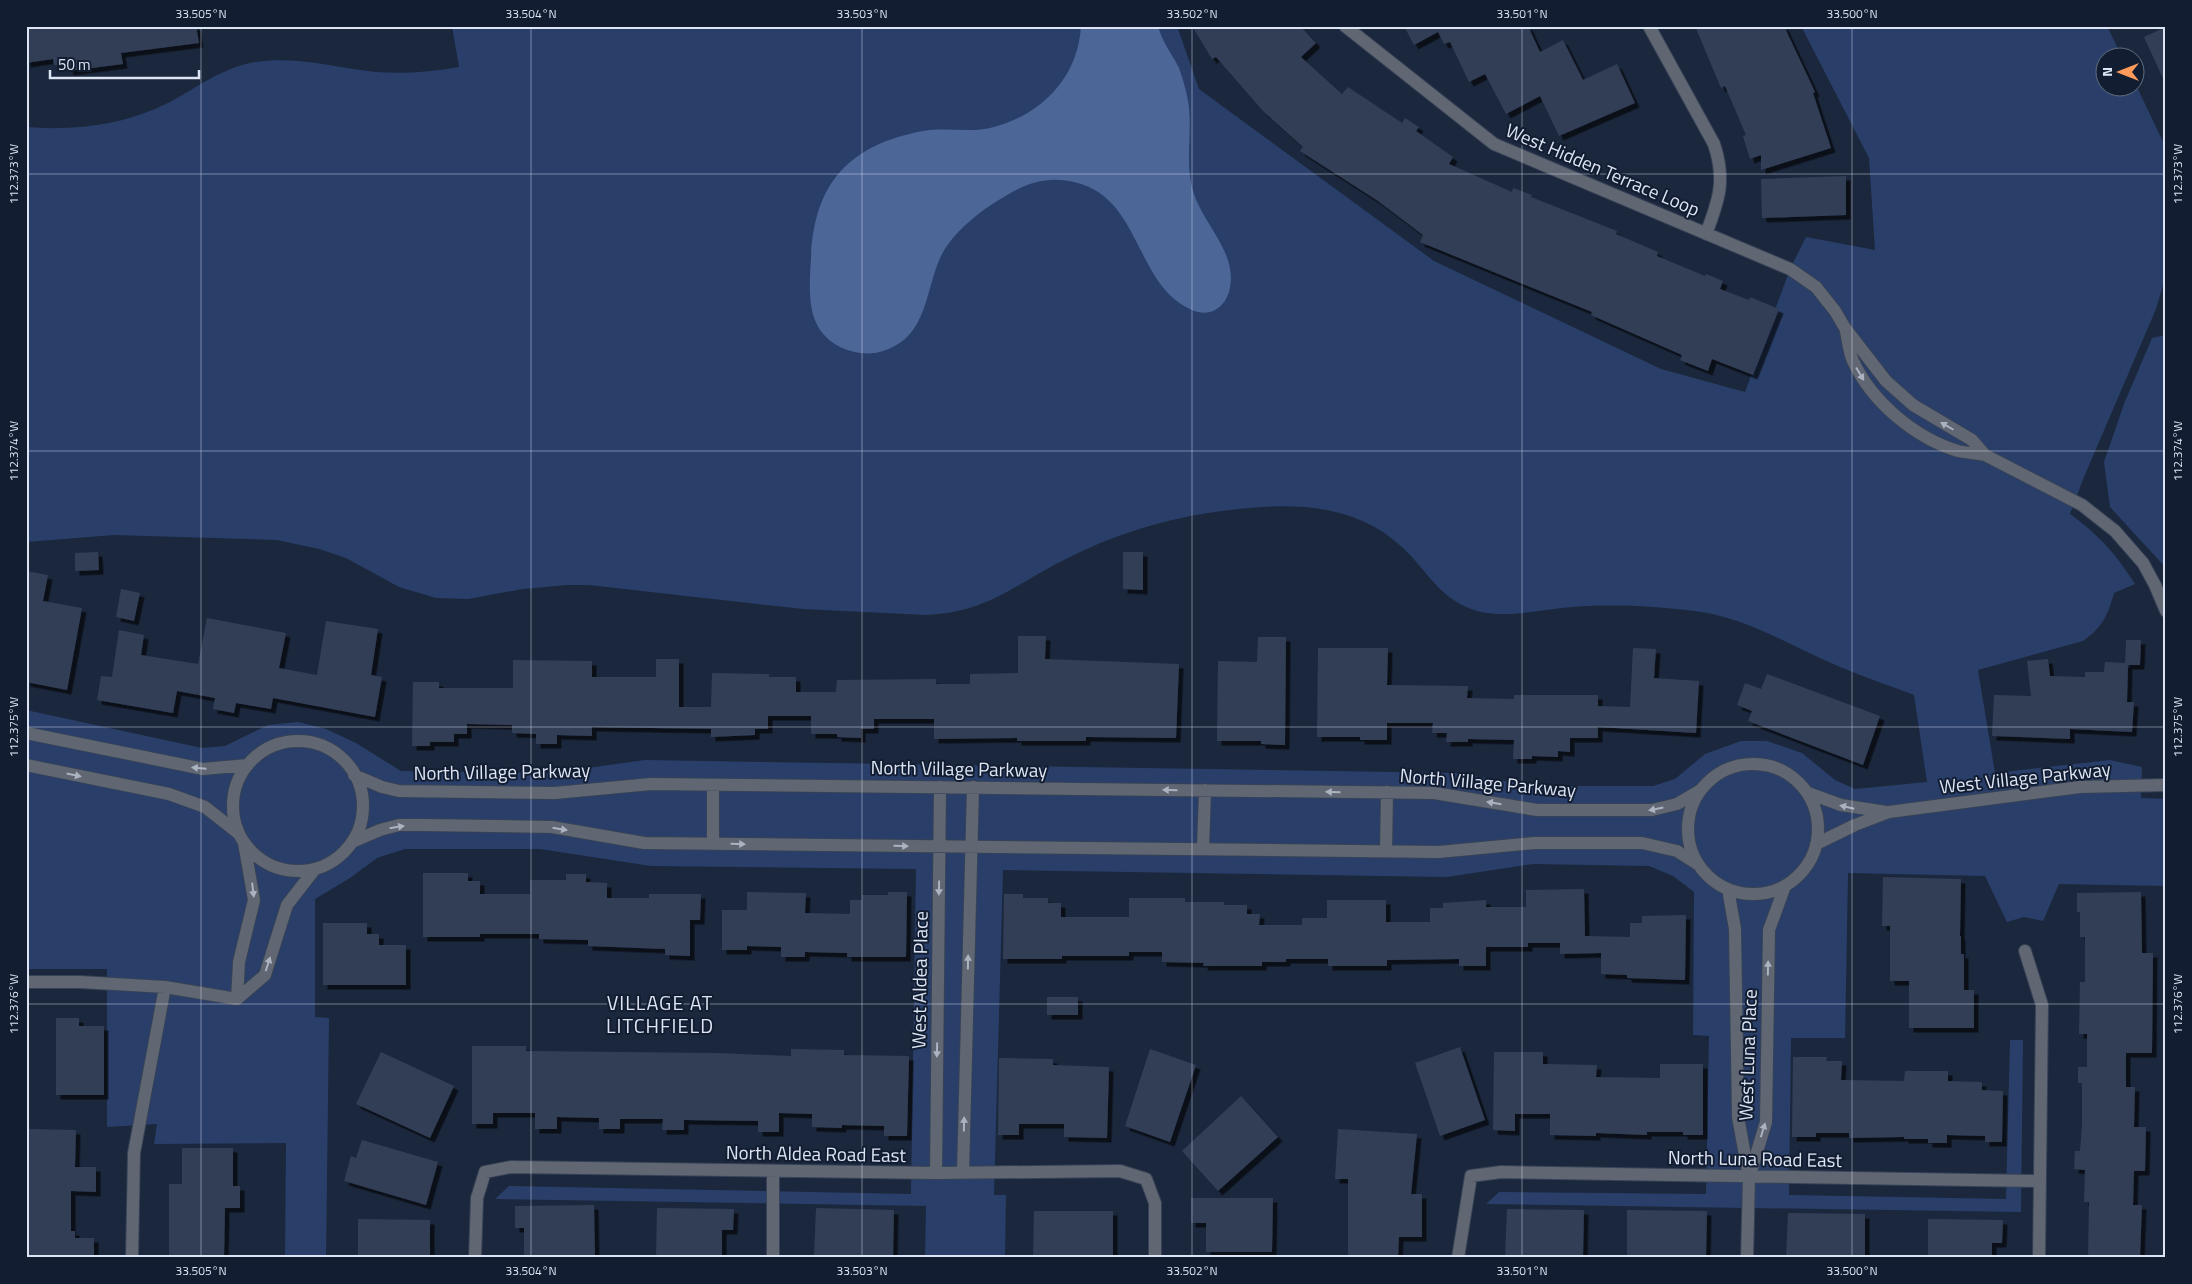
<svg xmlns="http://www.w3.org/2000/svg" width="2192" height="1284" viewBox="0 0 2192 1284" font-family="'Titillium Web',sans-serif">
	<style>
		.green { fill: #293f69 }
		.water { fill: #4b6697 }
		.building { fill: #323e56; filter: url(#shadow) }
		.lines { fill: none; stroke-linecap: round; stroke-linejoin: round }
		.minor-casing { stroke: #364257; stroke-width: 14 }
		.minor { stroke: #606672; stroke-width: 12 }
		.oneway { fill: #abb2c0 }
		.ticks { fill: none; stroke: #dde5f4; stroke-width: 1; stroke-opacity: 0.45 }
		.labels { text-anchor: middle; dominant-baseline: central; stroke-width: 4; stroke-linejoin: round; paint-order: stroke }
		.street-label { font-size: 19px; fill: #dde5f4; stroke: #121d32 }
		.neighbourhood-label { font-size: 20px; letter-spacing: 1px; fill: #dde5f4; stroke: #121d32 }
		.neatline { fill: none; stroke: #dde5f4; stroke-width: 2 }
		.ticks-label { font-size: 12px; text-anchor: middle; fill: #dde5f4 }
	</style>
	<defs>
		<filter id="shadow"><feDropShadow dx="4.5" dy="4.5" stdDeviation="0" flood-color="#0009"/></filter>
	</defs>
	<rect width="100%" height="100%" fill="#1b273d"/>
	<path class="green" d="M452,26H1177L1199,89L1434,261L1661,369L1745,392L1790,269L1806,237L1875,250L1869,158L1801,26H2107L2122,57L2104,58V88H2134L2135,83L2166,148V275L2156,309L2084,477L2070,514C2100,536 2115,553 2135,584L2114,593C2108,615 2102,628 2083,641L1978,670L1995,773L2110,760L2142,767L2141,798L2166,799V886L2059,884L2043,921L2024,917L2007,922L1985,876L1848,873L1845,1038H1791L1789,1195L2006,1199L2010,1040H2023L2021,1212L1486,1204L1499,1192L1706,1194L1709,1036L1693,1035L1694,892L1673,876L1649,866L1533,864L1447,877L1003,870L994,1195H1006L1005,1258H925L926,1206L495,1199L509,1186L911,1194L916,869L651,866L540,849H405L377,858L350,878L315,899V1017L329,1018L326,1258H285L286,1143L154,1144L157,1124L107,1127V969H26V710L202,748L225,746L268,725L298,722L326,729L356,743L401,771L551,773L645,760L1454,773L1537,786H1653L1675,779L1705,754L1741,741H1767L1802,753L1835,780L1855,789L1927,782L1914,695C1886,684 1857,675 1829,662C1785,643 1744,617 1695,611C1655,606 1613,604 1573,607C1542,609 1508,619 1477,611C1443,601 1431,577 1409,554C1361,503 1294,502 1230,510C1176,516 1120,532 1072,556C1017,582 991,612 926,615L803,609L589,585H567L523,589L468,599L436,598L399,587L346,558L319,549L277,540L114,535L26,542V127C76,131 125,125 170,102C198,87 223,67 256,62C297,56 335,68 376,72C403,74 432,72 459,67Z
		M2166,335V568L2110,507L2104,462L2124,404L2152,338Z"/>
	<path class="water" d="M1081,26H1158C1162,42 1172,54 1179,68C1183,79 1186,90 1188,101C1193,129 1185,159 1192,187C1200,223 1240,252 1229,292C1227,298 1223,305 1218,308C1210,314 1201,314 1192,310C1134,285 1142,197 1074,182C1047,176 1026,183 1004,197C981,210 953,232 941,256C925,290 928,335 886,350C870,356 855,354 840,347C823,338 814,325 811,305C809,290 810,274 811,258C814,183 849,145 923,131C945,127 968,133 990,128C1040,116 1078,79 1081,26Z"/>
	<path class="building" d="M26,26H196L199,43L121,53L123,64L69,71L68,64L54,65L53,59L26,63Z
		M1192,26H1300L1316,43L1301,57L1342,94L1348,87L1402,123L1405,118L1419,127L1416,131L1453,157L1449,164L1512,192L1513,188L1532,195L1531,197L1617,231L1616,234L1658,252L1657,256L1705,276L1706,274L1723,281L1720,289L1749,300L1750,297L1779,309L1753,375L1712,359L1708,371L1680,360L1682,355L1591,315L1592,312L1420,242L1423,235L1378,201L1300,151L1303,147L1263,111L1216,57L1212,59Z
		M1404,26H1528L1540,52L1563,40L1583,80L1617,64L1635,103L1559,136L1540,96L1506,114L1485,74L1469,82L1450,42L1444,44L1438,32L1414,45Z
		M1695,26H1784L1815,92L1813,93L1831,148L1761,170V155L1750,159L1743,136L1746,135L1725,86L1721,88Z
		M2166,27V85L2144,37Z
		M1846,176V215L1762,218L1761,179Z
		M98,552L99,570L75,571V553Z
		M1123,552H1143V590L1123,589Z
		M26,571L48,575L43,601L82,608L67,690L26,682Z
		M121,589L140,593L134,621L116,617Z
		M207,618L286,633L279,668L317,675L326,621L378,629L371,675L382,677L375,717L273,698L271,709L236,703L234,713L213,709L215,698L177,691L173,713L97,700L101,676L112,677L119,630L144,635L141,655L198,664Z
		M1018,636H1046L1045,659L1179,664L1176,738L1086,737V741H1017V738L934,739V719H874V729H861V738L837,737V734H811V716H768V729H755V735L711,737V729L592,727V736L557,735V744H536V734L512,733V725L467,724V734H454V742H430V746H412L413,682H439V688H513V660L592,661V677H656V659H679V707H711L712,673L769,674V677H796V692H836L837,680L936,679V684H970V674L1018,673Z
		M1258,637H1286L1285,745L1261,744V741H1217L1218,661L1257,662Z
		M2126,640H2141L2140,665H2128L2127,702H2134L2132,732L2070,729V739L1992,736L1994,695L2031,696L2027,661L2048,659L2050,676L2085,677V672H2104L2105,662L2125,663Z
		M1318,648H1388L1387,685L1468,686L1467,698L1514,699V695H1598V706L1630,707L1633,648L1656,649L1654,678L1699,681L1696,733L1598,727V738H1570V752L1558,751V757L1532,756V759H1513L1514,740L1468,739V742H1446L1447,733H1432L1433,723H1387V740H1360V737H1317Z
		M1767,674L1880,716L1863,765L1748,721L1752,711L1737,705L1745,683L1761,689Z
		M423,873H468V881H480V894H530V880H566V874H586V882L607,883V898H649V894H701L700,920H690V956L665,955V949L588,946V940L539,939V934H480V937H423Z
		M1883,877L1961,879L1960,936H1961V954H1964V990H1974V1028H1909V981H1890V926H1882Z
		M1584,889L1585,936L1630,937V923H1642V916L1686,915L1685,980L1627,978V975L1601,974V953L1560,954V943H1528V947H1486V966H1459V959L1387,960V966H1328V959H1286V962H1262V966H1203L1204,963L1162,962V952H1129V956H1062V959H1003L1004,894H1023V898H1048V903H1061V917H1129V898H1185V902H1224V905H1247V914H1260L1259,925H1302V918H1327V900H1386V922H1430V908H1443V903L1486,900V907H1526V890Z
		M747,892L806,893L805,913L850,914V900H862V895H888V892H907L906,957H847V953L805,952V957H781V947L747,946V950H722V910H747Z
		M2141,892L2142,953H2153L2152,1053H2126V1087H2135L2134,1127H2146L2145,1171H2134L2133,1205H2142L2140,1258H2088L2089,1202H2084L2085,1170L2074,1169L2075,1151H2080L2082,1125V1083H2078V1067H2087V1034H2079L2080,982H2085V937H2080V912H2077V893Z
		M323,923H367V934H379V945H406V985H323Z
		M1047,997H1078V1015H1047Z
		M56,1018H79V1026H104V1095H56Z
		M472,1046H526V1051L717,1053L791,1056V1049L844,1050V1055L909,1056L907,1136H884V1126L842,1125V1128L812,1127V1114L779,1113V1132H758V1121L684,1120V1130H662L663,1119H620V1129H599V1118L557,1117V1129H535V1113H493V1124H472Z
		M1460,1047L1485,1120L1440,1136L1415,1063Z
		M1150,1049L1196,1065L1170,1142L1125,1126Z
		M381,1052L454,1086L430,1138L356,1104Z
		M1494,1052H1543V1064L1597,1065L1596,1077L1660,1078V1064H1703V1135H1683V1132H1647V1135L1596,1133V1136L1550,1135V1114H1515V1131L1493,1130Z
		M1793,1057H1827L1826,1061H1842L1841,1080L1904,1081L1905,1071H1948V1081L1982,1082V1090L2003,1091L2002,1142H1985V1136L1947,1135V1143H1928V1139H1904V1137L1849,1138V1133H1816V1137H1792Z
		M999,1058L1053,1059V1065L1109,1067L1107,1138L1064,1137V1124H1019V1135H998Z
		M1241,1096L1278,1137L1218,1191L1182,1151Z
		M26,1129L76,1130L75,1167H96V1192L71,1191V1231H75V1238H94V1258H26Z
		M1338,1129L1417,1134L1411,1194H1422V1237H1399L1398,1258H1348V1179H1335Z
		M362,1140L438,1162L426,1205L344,1181L351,1156L356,1158Z
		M182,1148H233V1186H240V1208H225L224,1258H169V1184H182Z
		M1191,1198H1273L1272,1252H1206V1223H1191Z
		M594,1205L595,1258H524V1228H515V1206Z
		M657,1208L734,1209L733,1230H722V1258H656Z
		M816,1208L894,1210L893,1258L814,1256Z
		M1507,1209L1584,1210L1583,1258L1505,1257Z
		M1627,1210L1707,1211L1706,1258H1627Z
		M1034,1211H1113V1258H1033Z
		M1788,1213L1865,1214V1258H1786Z
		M358,1219L430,1220V1258H358Z
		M1928,1219L2003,1220L2002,1243H1992V1258H1928Z"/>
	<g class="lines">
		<g class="minor-casing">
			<path id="minor" d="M1345,26L1494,144L1790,269L1816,287L1835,311L1845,328L1886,381L1913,405L1972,440L1985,455L2082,505L2115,531L2143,563L2155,585L2166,611
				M1649,26L1714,144C1726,180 1719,200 1706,234
				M1846,331C1848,341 1849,352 1853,361C1872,402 1915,438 1958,451C1967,453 1976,453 1985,455
				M26,733L203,769L248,765
				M233 806a65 65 0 1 1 130 0a65 65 0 1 1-130 0Z
				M1688 829a65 65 0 1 1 130 0a65 65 0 1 1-130 0Z
				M26,765L169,794L205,807L238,833
				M354,775L382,787L399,791L555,793L651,784L1434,793L1537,810H1652L1677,804L1701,790
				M713,785V844
				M1808,793L1841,805L1886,812
				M352,842L380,830L399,825H423L552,827L644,843L1439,852L1534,843H1642L1677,851L1699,865
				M1816,844L1855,825L1889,812L2080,787L2166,785
				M1203,849L1205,790
				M1386,851L1387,792
				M1728,889L1735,929L1738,1117L1749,1177L1747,1258
				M2025,951L2042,1005L2039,1258
				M26,982H80L165,987L237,999
				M237,999L239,962L254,900L244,843
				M237,999L265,975L287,905L315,869
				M773,1171V1258
				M936,1173L940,787
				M963,1173L973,787
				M1750,1175L1766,1122L1769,930L1785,886
				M132,1258L134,1153L165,987
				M475,1258L477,1198L485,1172L511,1167L936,1173L1120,1171L1146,1179L1155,1203V1258
				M1458,1258L1471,1176L1501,1172L2039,1181"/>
		</g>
		<use href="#minor" class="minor"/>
	</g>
	<defs><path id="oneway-solid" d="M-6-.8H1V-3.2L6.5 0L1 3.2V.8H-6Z" transform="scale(1.25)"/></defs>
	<g class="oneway">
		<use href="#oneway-solid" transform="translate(1860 374) rotate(59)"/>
		<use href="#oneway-solid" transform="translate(1947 426) rotate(-150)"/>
		<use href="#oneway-solid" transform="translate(199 768) rotate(-175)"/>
		<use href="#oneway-solid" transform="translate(74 775) rotate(12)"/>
		<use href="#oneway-solid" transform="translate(1170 790) rotate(-179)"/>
		<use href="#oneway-solid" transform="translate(1333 792) rotate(-179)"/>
		<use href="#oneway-solid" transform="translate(1494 803) rotate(-171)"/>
		<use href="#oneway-solid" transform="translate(1847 807) rotate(-167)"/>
		<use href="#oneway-solid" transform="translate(1656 809) rotate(169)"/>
		<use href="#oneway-solid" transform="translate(397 827) rotate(-9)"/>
		<use href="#oneway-solid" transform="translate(560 829) rotate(9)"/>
		<use href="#oneway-solid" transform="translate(738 844) rotate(1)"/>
		<use href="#oneway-solid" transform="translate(901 846) rotate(1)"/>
		<use href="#oneway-solid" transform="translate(939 888) rotate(91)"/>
		<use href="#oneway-solid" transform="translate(253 890) rotate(83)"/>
		<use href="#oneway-solid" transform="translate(968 962) rotate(-89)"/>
		<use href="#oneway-solid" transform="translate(268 964) rotate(-72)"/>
		<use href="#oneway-solid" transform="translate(1768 968) rotate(-89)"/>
		<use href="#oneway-solid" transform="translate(937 1050) rotate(91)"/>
		<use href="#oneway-solid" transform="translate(964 1124) rotate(-89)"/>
		<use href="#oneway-solid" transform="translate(1763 1130) rotate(-73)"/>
	</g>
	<path class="ticks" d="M201,26V1258M531,26V1258M862,26V1258M1192,26V1258M1522,26V1258M1852,26V1258M26,174H2166M26,451H2166M26,727H2166M26,1004H2166"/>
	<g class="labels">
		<g class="street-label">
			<text transform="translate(1603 169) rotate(23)">West Hidden Terrace Loop</text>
			<text transform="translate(959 768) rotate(1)">North Village Parkway</text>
			<text transform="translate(502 771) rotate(-1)">North Village Parkway</text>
			<text transform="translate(2025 777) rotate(-6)">West Village Parkway</text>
			<text transform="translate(1488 782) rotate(5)">North Village Parkway</text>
			<text transform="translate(919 980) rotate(-89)">West Aldea Place</text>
			<text transform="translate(1747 1055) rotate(-88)">West Luna Place</text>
			<text transform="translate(816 1153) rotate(1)">North Aldea Road East</text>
			<text transform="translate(1755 1158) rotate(1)">North Luna Road East</text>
		</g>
		<g class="neighbourhood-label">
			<text x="660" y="1002">VILLAGE AT<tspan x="660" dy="23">LITCHFIELD</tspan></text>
		</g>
	</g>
	<rect width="2192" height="1284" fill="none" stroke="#121d32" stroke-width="55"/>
	<g transform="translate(2120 72) rotate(270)"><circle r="24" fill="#121d32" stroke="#636d80"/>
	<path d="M0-4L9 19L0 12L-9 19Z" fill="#ff9b5a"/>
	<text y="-8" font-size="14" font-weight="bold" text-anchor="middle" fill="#dde5f4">N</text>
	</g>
	<path d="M50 70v8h149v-8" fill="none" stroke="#dde5f4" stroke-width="2.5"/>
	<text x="58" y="70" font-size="15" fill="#dde5f4" stroke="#121d32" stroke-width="4" paint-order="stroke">50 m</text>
	<rect x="28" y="28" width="2136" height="1228" class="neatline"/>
	<g class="ticks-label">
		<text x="201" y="18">33.505°N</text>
		<text x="531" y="18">33.504°N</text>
		<text x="862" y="18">33.503°N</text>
		<text x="1192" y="18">33.502°N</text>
		<text x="1522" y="18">33.501°N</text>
		<text x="1852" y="18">33.500°N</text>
		<text transform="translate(2178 174) rotate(-90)" y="4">112.373°W</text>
		<text transform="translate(14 174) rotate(-90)" y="4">112.373°W</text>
		<text transform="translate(2178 451) rotate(-90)" y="4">112.374°W</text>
		<text transform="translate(14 451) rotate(-90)" y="4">112.374°W</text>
		<text transform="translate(2178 727) rotate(-90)" y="4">112.375°W</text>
		<text transform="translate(14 727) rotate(-90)" y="4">112.375°W</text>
		<text transform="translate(2178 1004) rotate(-90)" y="4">112.376°W</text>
		<text transform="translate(14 1004) rotate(-90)" y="4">112.376°W</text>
		<text x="201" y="1275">33.505°N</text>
		<text x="531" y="1275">33.504°N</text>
		<text x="862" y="1275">33.503°N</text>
		<text x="1192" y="1275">33.502°N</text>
		<text x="1522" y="1275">33.501°N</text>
		<text x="1852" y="1275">33.500°N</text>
	</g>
</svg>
